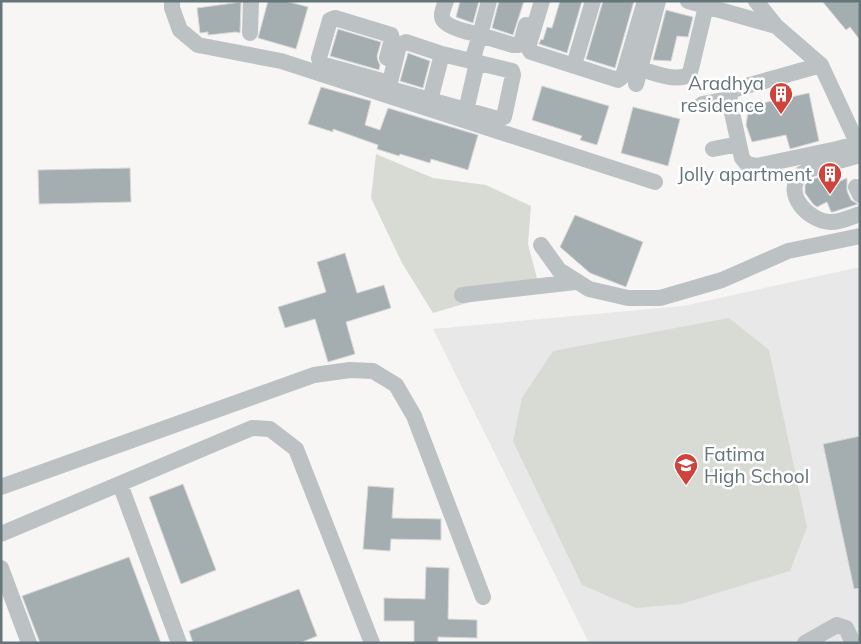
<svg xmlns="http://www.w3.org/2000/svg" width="861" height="644" viewBox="0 0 861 644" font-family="Mulish,sans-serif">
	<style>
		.built { fill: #e7e8e7 }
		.green { fill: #d8dbd4 }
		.building { fill: #a4adb0; stroke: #d8d8d7 }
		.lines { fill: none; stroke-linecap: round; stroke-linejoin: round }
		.minor { stroke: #bcc1c3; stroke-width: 16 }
		.labels { text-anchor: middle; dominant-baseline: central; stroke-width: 5; stroke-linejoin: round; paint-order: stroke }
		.poi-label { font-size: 19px; fill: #65767b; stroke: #fff; text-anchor: end }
	</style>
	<rect width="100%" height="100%" fill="#f7f6f4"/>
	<path class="built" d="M860,267V643H589L433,329L683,306Z"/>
	<path class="green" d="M376,154L433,178L486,185L531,206L528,244L538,282L433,313L402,263L371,198Z
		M729,318L769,350L807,527L790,571L681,604L636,608L582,585L513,441L522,398L553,351Z"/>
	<path class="building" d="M268,1H286L308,7L296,49L258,38Z
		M460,1H479L473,23L456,17Z
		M499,1H524L513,35L492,28Z
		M560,1H582L567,53L539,44L541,39L543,40L547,27L552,28Z
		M603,1H634L615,68L586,59Z
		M822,1H860V40L850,27L846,30Z
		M241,2L240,33L236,32L208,35V32L200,33L197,8Z
		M666,10L693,17L688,37L677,36L671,61L653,60Z
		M338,29L381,42L377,56L378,61L380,65L379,70L330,56Z
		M408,53L430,61L423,88L400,81Z
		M542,86L609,106L597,145L580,140L582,136L532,120Z
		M321,87L371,101L365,125L380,130L388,108L478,135L468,170L431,159L430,163L400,154L399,156L377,149L378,145L333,129V132L308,124Z
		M809,93L819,141L790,149L786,135L752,142L746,125L749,106Z
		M633,107L680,119L668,166L621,153Z
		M130,168L131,202L39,204L38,170Z
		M822,176L827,187L847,178V191L851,200L858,204L833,212H831L827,202L817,207L813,204L805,193V185L809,181Z
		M575,215L643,242L626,287L590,273L560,247Z
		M345,253L357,293L384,285L391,308L346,322L355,354L328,362L315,319L285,328L278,307L326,292L317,262Z
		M860,436V588L854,589L823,444Z
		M183,484L216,570L181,584L149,497Z
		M368,486L394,488L392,518L441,519V540L391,539L390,551L363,549Z
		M129,557L161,643H40L22,596Z
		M426,567L449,568L448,619L477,620V638L438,637V643H414V621H384V598L425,599Z
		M299,589L317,636L300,643H193L189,631Z"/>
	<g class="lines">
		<path class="minor" d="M172,1V8L180,30L198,45L281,61L655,182
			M446,1C444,7 440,15 443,20C448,28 472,33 480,35L489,1
			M542,1L529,44V49L531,52L618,80L623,76L645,1
			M688,1L776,26
			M756,1L776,26L821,65L860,149
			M250,33L251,1
			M406,42L442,54L512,71L513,75L504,117L498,119L394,90L391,86L390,82L399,45Z
			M472,61L480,35L513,45H518L521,43L526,25
			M574,65L593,1
			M821,65L732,90L729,99L742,158L747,164L757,166L837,149L860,143
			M640,69C653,72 679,84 690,73L706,6
			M382,81L321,64L319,58L330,20L335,18L391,35L392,39L387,58
			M636,84L658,1
			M702,104L729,99
			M428,108L442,54
			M464,119L477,63
			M713,149L739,144
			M860,155C849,159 808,168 801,174C782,194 809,221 830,222C839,223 851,217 860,214
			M856,187L860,195
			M541,245L559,270L589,289L628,298H660L722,280L788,251L860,236
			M462,295L575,282
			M120,484L179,643
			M1,487L314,375L350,370L373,371L396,385L414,416L483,597
			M1,534L252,428L270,429L296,449L372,643
			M1,568L29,643
			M805,643L837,625L846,628L853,643"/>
	</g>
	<defs>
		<g id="building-pin" transform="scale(1.25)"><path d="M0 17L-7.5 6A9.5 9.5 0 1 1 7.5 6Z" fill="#ce443d" stroke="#fff"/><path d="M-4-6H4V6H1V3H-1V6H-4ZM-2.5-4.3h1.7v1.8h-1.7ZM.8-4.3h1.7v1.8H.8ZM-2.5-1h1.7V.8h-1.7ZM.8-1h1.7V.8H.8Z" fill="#fff"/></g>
		<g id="school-pin" transform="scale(1.25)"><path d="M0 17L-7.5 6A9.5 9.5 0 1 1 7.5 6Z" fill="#ce443d" stroke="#fff"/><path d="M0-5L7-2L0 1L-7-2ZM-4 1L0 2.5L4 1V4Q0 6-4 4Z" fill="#fff"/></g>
	</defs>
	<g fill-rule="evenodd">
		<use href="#building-pin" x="781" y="94"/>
		<use href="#building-pin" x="830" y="174"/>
		<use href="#school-pin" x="686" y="465"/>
	</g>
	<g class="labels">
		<g class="poi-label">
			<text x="764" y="83">Aradhya<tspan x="764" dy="22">residence</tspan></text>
			<text x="812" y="174">Jolly apartment</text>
			<text x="704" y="454" text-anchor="start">Fatima<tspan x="704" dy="22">High School</tspan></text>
		</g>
	</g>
	<rect width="861" height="644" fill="none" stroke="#65767b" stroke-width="5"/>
</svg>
